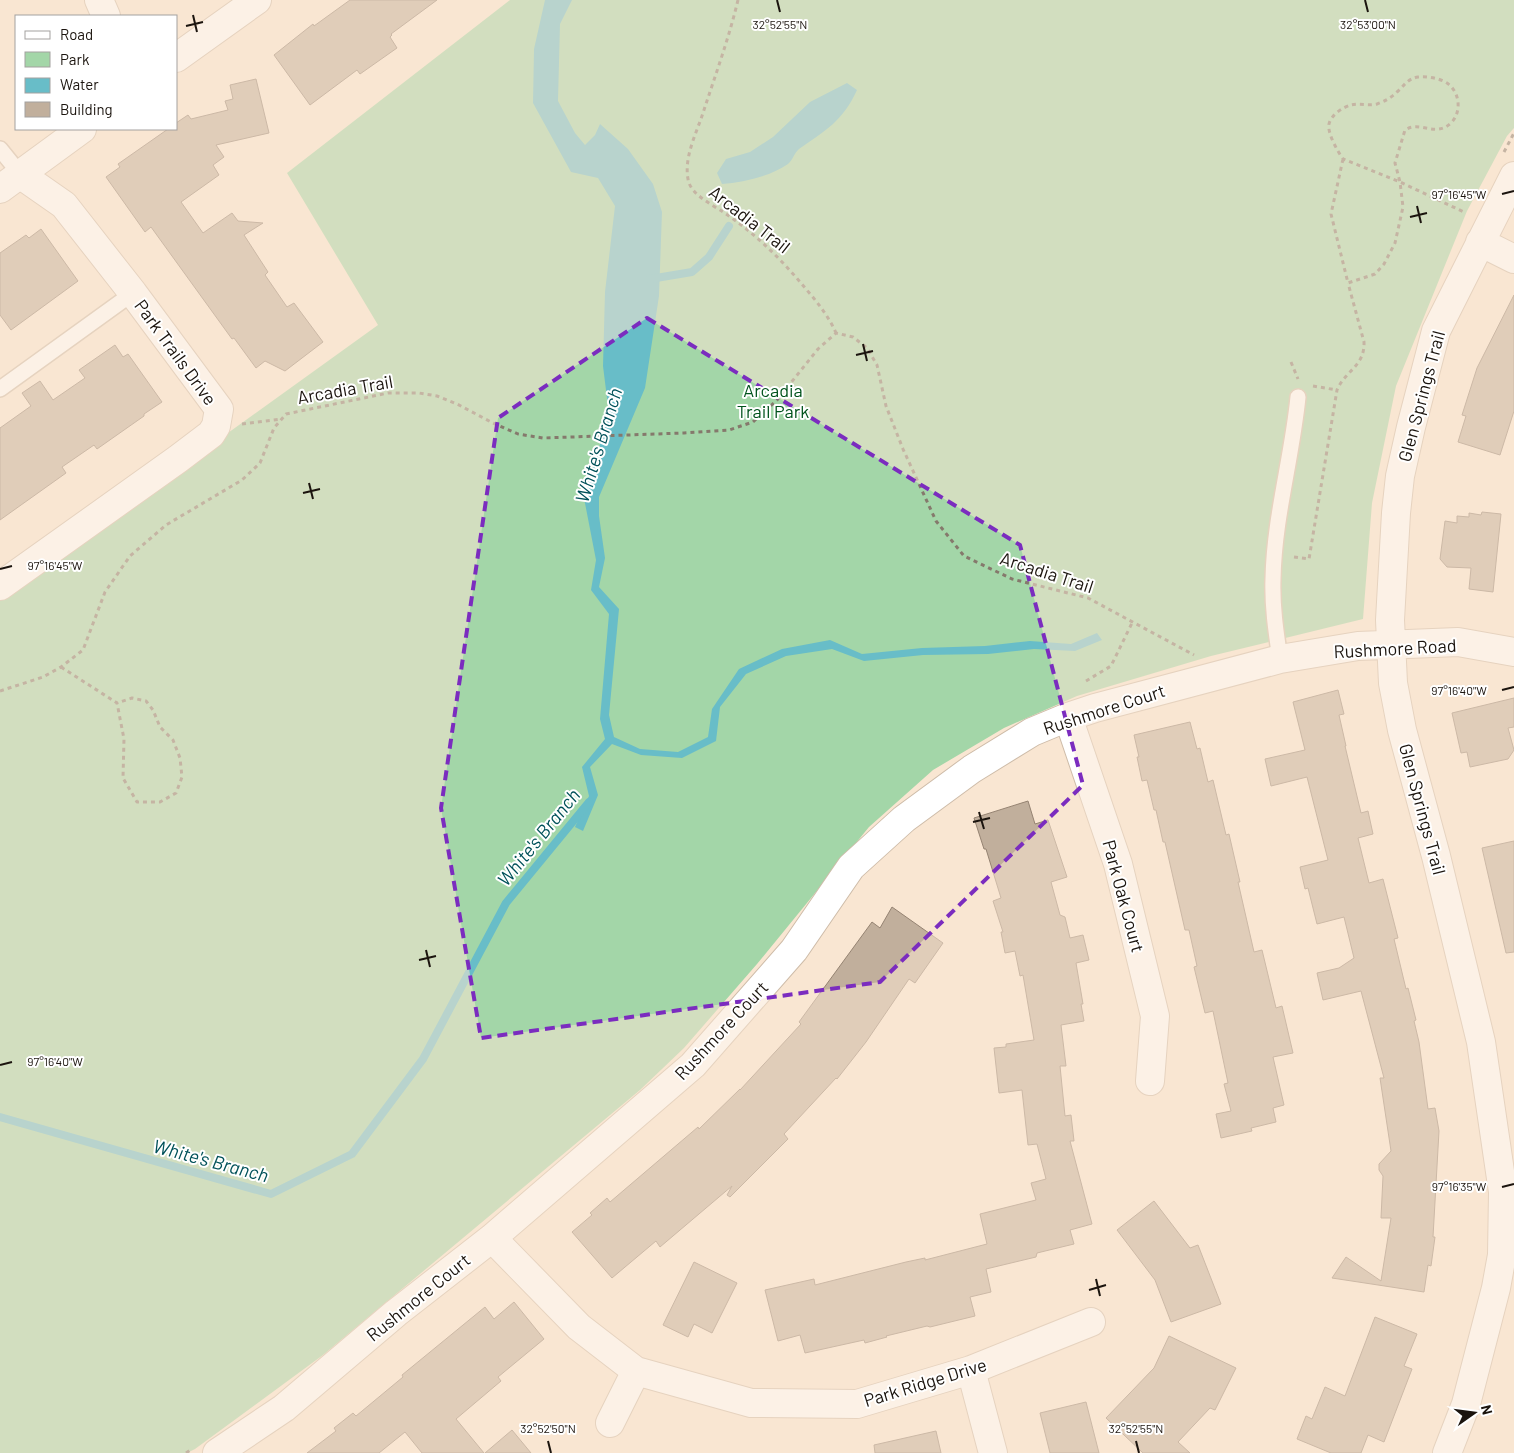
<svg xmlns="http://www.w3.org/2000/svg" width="1514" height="1453" viewBox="0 0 1514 1453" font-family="Barlow,sans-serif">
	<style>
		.green { fill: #a3d6a8 }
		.water { fill: #68bdc8 }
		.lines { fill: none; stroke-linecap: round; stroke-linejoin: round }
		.stream { stroke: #68bdc8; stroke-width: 8 }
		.building { fill: #c1af9c; stroke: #958372 }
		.lane-casing { stroke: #cebca9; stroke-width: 18 }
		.street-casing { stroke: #cebca9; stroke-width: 30 }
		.path { stroke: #85796c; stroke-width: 3; stroke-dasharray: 4 4; stroke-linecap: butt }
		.lane { stroke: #fff; stroke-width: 15 }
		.street { stroke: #fff; stroke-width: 28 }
		.marked { fill: none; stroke: #7b2cbf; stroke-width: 4; stroke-dasharray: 10 6; stroke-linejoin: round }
		.ticks { fill: none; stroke: #1b140e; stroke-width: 2 }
		.labels { text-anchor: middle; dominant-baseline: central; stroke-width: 4; stroke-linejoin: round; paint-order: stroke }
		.street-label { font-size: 18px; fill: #1b140e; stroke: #fff }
		.park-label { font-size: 18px; fill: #00531c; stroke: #fff }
		.water-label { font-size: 19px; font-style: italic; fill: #005159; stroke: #fff }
		.ticks-label { font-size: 12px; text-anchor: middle; fill: #1b140e; stroke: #fff; stroke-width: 4; stroke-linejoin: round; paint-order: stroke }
	</style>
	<rect width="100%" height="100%" fill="#f9e6d2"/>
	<path class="green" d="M510,0H1514V128L1507,136L1467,211L1396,386L1372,503L1363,619L1211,656L1077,696L1004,728L933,770L869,827L757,964L684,1048L640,1090L323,1355L195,1449L187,1453H0V597L378,325L287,173Z"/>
	<path class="water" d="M545,0H572L560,24L558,101L575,133L585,145L595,135L600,124L628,149L653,184L662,212L659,296L645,388L599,497V516L605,558L599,587L619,609L609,715L614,737L640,749L678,752L708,737L712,709L739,669L782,649L830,640L862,654L922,648L985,646L1030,641L1071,644L1097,633L1102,640L1075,651L1034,649L988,654L923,655L864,661L832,649L786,656L746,674L720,707L716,741L682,758L641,755L612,744L590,767L598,795L583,831L575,827L589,796L582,767L605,739L600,719L609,614L591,590L596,560L584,498L609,414L603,366L605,292L615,206L598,178L571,172L533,103L534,49Z
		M847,83L857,90C843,121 825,131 799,149C794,153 793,160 788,164C769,177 744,182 722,184L717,173L726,159L750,152L773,137L810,102Z"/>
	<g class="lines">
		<path class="stream" d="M650,279L692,272L709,257L729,226
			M0,1117L271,1194L352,1154L423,1059L506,903L589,802"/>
	</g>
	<path class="building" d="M350,0H437L391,34L392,35L390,37L397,48L360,74L357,70L310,105L274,55L313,24L314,26Z
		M256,79L269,133L216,145L224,157L213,165L219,175L181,202L203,233L232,213L238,221L263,223L244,235L268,272L265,275L287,307L294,303L323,342L285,371L265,361L256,368L234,338L232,339L151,227L145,232L106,177L120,167L118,164L168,129H176V123L188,115L191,119L228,110L225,101L233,99L230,85Z
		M41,229L78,281L11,330L0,315V253L26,235L29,238Z
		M1514,295V411L1500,455L1458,442L1466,416L1462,415L1477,368Z
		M115,345L123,357L128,354L162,402L144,414V416L97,449L94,445L62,467L66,473L0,520V428L31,406L22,393L40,381L53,400L85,378L79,370Z
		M1482,512L1501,514L1493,592L1469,589L1471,568L1447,567L1440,559L1445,521L1457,523V516L1469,517V513L1481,515Z
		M1338,690L1344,714L1339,715L1346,746H1345L1361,813L1368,811L1373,834L1358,838L1369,883L1383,879L1398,938L1394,939L1406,989L1408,988L1416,1020L1414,1021L1419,1042L1428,1109L1435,1108L1439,1131L1433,1237H1435L1431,1266L1428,1265L1424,1292L1332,1278L1346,1257L1381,1281L1391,1218H1381L1383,1176L1379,1170V1164L1391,1151L1380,1078H1384L1361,991L1323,1000L1317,973L1339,968L1354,958L1344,917L1317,924L1308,888L1305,889L1300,867L1328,860L1307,777L1271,786L1265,759L1305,750L1293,702Z
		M1514,698V727L1508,728L1514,750L1508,759L1470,767L1467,752L1461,753L1452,713Z
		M1190,722L1197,749L1200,748L1208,782L1213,780L1226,835L1229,834L1240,882H1238L1254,952L1262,950L1276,1008L1282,1006L1293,1053L1273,1057L1284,1105L1273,1108L1276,1122L1251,1128L1252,1131L1221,1138L1216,1114L1231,1111L1224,1084L1228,1083L1213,1011L1205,1013L1194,967L1197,966L1189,930H1185L1165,842H1163L1156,810H1154L1147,780L1142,781L1137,757H1139L1134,735Z
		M1028,801L1035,824L1048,820L1067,877L1051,882L1060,915L1065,917L1070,938L1083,935L1089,960L1076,963L1083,1004H1081L1084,1021L1061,1025L1066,1066H1060L1065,1116L1071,1115L1074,1141H1070L1092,1224L1070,1230L1074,1244L1037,1253L1036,1257L986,1269L991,1292L970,1297L975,1316L930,1327L927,1326L886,1336L887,1337L865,1343L864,1340L805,1353L800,1335L778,1341L765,1290L814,1279L815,1285L906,1262L925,1258V1260L987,1244L980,1214L1036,1200L1031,1183L1046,1179L1037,1144L1028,1145L1022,1090L999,1093L994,1048L1006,1047V1044L1034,1040L1023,975L1020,976L1015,951L1005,953L1001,932H1003L993,901L1001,898L986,849H984L974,818Z
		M1514,841V952L1506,953L1482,848Z
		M892,907L943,943L915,983L909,979L866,1042L837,1079L836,1078L784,1134L788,1139L730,1197L727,1195L732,1186L660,1247L656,1241L612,1278L572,1232L592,1215L590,1213L607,1198L610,1202L698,1127L699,1129L740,1089V1090L801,1024L799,1022L872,922L880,928Z
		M1154,1201L1190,1248L1198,1245L1221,1304L1171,1322L1155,1280L1117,1230Z
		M694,1262L737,1283L712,1333L694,1324L688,1337L663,1325Z
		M514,1302L544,1339L498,1377L501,1381L456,1419L484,1453H422L405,1432L379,1453H307L336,1431L334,1428L353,1413L356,1416L403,1377L402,1375L485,1307L494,1319Z
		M1375,1317L1417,1334L1404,1366L1412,1369L1384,1442L1368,1435L1361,1453H1331L1297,1439L1306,1416L1312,1419L1325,1387L1345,1396Z
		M1169,1336L1236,1368L1215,1410L1210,1408L1178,1442L1190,1453H1143L1106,1418L1154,1368Z
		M1086,1402L1099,1453H1050L1040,1413Z
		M512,1430L531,1453H485Z
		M936,1431L941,1453H875L874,1445Z"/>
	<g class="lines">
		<g class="lane-casing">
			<path id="lane" d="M0,149L21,175
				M0,389L133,293
				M1280,659C1276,632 1272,606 1273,579C1274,518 1292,458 1298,397"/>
		</g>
		<g class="street-casing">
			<path id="street" d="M99,0L106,16
				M176,58L257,0
				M0,189L82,129
				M1480,242L1514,259
				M0,586L178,459L211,434L216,426L219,409L133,293L64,205L21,175
				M1068,717L1118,864L1155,1016L1150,1081
				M492,1238L579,1327L636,1371L751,1403L857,1404L971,1370L1091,1322
				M971,1370L993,1453
				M610,1423L636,1371
				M217,1453L284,1408L396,1313L492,1238L693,1065L794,950L851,867L904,819L972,769L1032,732L1068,717L1095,708L1280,659L1358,646L1458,642L1514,652
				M1447,1453L1466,1404L1496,1288L1502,1255L1503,1192L1481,1042L1436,856L1402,730L1393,683L1390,620L1396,513L1400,476L1411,427L1436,331L1514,176"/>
		</g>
		<path class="path" d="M738,0C729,38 715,76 703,113C696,134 684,157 688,179C690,194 711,204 723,212C755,233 782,260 806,289C818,303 829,317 836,333
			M1504,152L1514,133
			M1343,159L1331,214L1348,283L1375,274L1384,264L1395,243L1403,207L1400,182L1395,163L1405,130C1420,120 1435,138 1451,123C1462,112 1460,92 1447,83C1439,78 1427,76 1418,77C1407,79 1404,86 1397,92C1391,98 1385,101 1377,104C1369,106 1360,103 1351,105C1343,107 1331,115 1329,124C1327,133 1338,152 1343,159L1400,182L1466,213
			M1291,362L1298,379
			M1313,386L1337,390
			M242,424L281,419
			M1294,557L1309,559L1337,390C1345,371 1365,366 1364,342L1348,283
			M61,667L117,703L124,739L123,778L137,802H160L176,793L182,777L180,758L173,740L160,727L153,710L146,701L132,698L117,703
			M1086,681L1111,666L1132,623
			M0,691L43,677L61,667L83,650L105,592L130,556L166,525L242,480L260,463L274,428L286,414L388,393H419L437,396L457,404L493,423L518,434L543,438L684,433L729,430L753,422L777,400L818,349L836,333L853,337L867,348L877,365L886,406L903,449L936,521L964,556L1012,579L1088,598L1194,655
			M186,1453L192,1449"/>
		<use href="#lane" class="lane"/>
		<use href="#street" class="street"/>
	</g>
	<path d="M0 0H1514V1453H0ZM647,318L1020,545L1083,785L880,982L481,1038L441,808L498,418Z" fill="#f9e6d2" fill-opacity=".55" fill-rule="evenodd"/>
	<path class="marked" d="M647,318L1020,545L1083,785L880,982L481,1038L441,808L498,418Z"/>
	<path class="ticks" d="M777,0L780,12M1365,0L1368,12M193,15L197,32M186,26L203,22M1502,194L1514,191M1417,206L1421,223M1410,217L1427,213M863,344L867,361M856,355L873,351M309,483L313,499M303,493L320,489M0,569L12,566M1502,690L1514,687M979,812L984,829M973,822L990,818M426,950L430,967M419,960L436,956M0,1065L12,1062M1502,1187L1514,1184M1096,1279L1100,1296M1089,1290L1106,1285M548,1441L551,1453M1136,1441L1139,1453"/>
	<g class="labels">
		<g class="street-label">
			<text transform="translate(750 219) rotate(38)">Arcadia Trail</text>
			<text transform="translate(176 352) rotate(54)">Park Trails Drive</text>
			<text transform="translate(345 389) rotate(-10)">Arcadia Trail</text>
			<text transform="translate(1421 396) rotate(-75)">Glen Springs Trail</text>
			<text transform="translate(1047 572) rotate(18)">Arcadia Trail</text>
			<text transform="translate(1395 648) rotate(-3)">Rushmore Road</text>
			<text transform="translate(1104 709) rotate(-18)">Rushmore Court</text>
			<text transform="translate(1423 809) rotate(75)">Glen Springs Trail</text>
			<text transform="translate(1124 896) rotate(75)">Park Oak Court</text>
			<text transform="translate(721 1030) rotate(-47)">Rushmore Court</text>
			<text transform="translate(418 1297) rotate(-39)">Rushmore Court</text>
			<text transform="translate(925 1382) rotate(-17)">Park Ridge Drive</text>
		</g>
		<g class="park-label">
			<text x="773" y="390">Arcadia<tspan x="773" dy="21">Trail Park</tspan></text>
		</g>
		<g class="water-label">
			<text transform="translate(598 445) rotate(-73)">White's Branch</text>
			<text transform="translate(538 837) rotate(-51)">White's Branch</text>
			<text transform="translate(211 1160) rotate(15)">White's Branch</text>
		</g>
	</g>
	<g class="ticks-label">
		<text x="780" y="29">32°52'55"N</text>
		<text x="1368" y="29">32°53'00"N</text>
		<text x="1459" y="199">97°16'45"W</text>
		<text x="55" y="570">97°16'45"W</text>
		<text x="1459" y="695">97°16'40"W</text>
		<text x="55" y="1066">97°16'40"W</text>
		<text x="1459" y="1191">97°16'35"W</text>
		<text x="548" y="1433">32°52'50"N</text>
		<text x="1136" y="1433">32°52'55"N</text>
	</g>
	<rect x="15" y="15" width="162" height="115" fill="#ffffff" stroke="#a4a19f"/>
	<rect x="25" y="31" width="25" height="8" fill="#ffffff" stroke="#a4a19f"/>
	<text x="60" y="40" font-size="15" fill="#1b140e">Road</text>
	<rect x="25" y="52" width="25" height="15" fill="#a3d6a8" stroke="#a4a19f"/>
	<text x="60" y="65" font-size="15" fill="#1b140e">Park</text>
	<rect x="25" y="78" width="25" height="15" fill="#68bdc8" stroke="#a4a19f"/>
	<text x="60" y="90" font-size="15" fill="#1b140e">Water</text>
	<rect x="25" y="102" width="25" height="15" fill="#c1af9c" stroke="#a4a19f"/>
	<text x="60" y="115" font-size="15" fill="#1b140e">Building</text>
	<g transform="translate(1474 1413) rotate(76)" stroke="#ffffff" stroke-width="4" paint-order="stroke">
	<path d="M0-4L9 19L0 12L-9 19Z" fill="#1b140e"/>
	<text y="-8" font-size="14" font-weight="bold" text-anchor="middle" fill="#1b140e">N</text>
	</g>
</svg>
